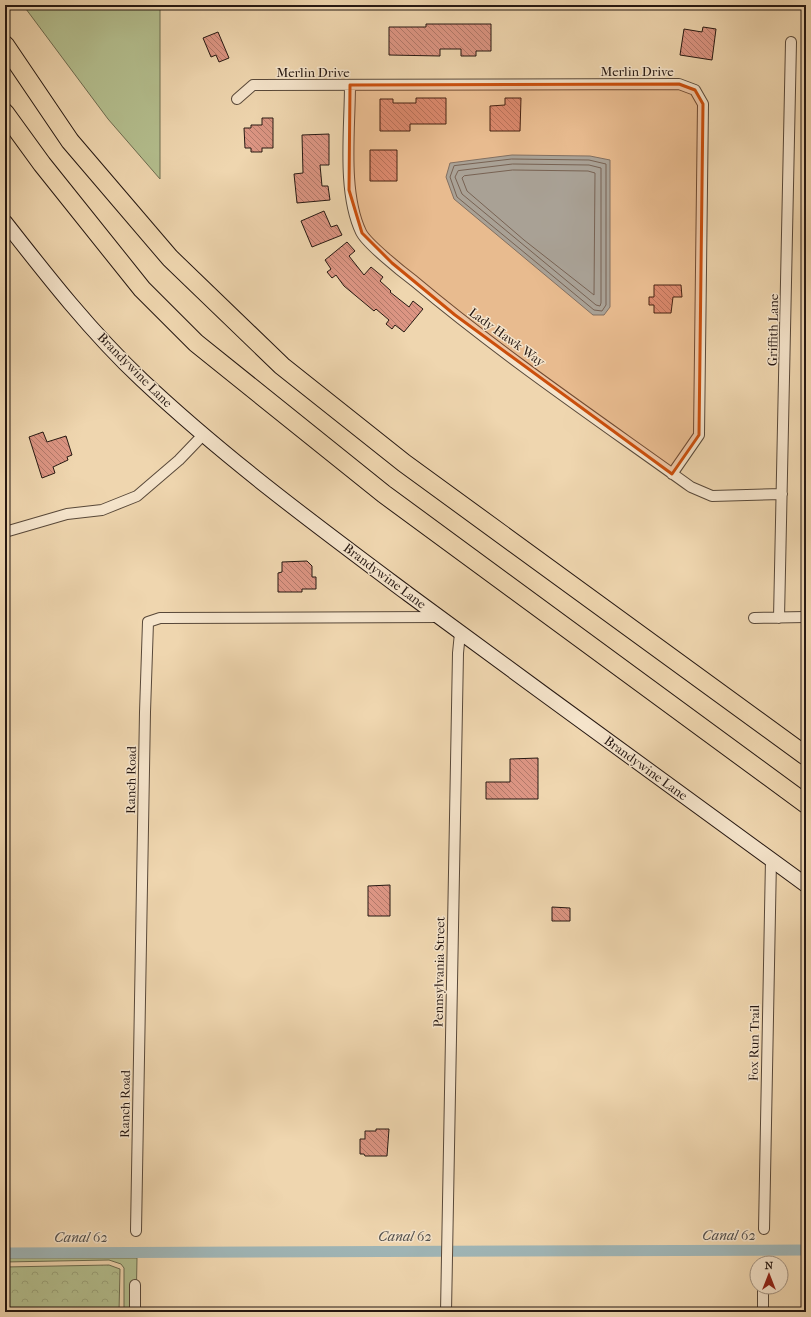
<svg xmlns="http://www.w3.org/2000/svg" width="811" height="1317" viewBox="0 0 811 1317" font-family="'IM FELL French Canon',serif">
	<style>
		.grass { fill: #b4bf8f; stroke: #6d6c50 }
		.forest { fill: url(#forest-crowns); stroke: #6d6c50 }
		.water { fill: #a0b6b7; stroke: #6f7775 }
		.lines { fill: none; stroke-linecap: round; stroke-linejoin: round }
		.shore { stroke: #636764; stroke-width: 1 }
		.canal { stroke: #a0b6b7; stroke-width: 11 }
		.building { fill: url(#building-back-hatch); stroke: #261812 }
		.street-casing { stroke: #584839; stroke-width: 12 }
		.secondary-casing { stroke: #261812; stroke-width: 16 }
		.highway-casing { stroke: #261812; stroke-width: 20 }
		.street { stroke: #f5e4cb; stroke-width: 10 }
		.secondary { stroke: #f5e4cb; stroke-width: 14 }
		.highway { stroke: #efd6af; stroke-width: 18 }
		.marked { fill: #cb4f0d; fill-opacity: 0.2; stroke: #cb4f0d; stroke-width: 3; stroke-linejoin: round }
		.labels { text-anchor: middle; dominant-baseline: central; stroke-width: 3; stroke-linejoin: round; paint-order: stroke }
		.street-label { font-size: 13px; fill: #261812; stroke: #f5e4cb }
		.water-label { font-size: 14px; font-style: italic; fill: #514f4c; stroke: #f5e4cb }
	</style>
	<defs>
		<pattern id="forest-crowns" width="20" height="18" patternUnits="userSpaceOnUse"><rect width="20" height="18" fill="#b4bf8f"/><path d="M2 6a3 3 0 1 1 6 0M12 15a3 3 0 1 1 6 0" fill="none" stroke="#9ba37a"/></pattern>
		<pattern id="building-back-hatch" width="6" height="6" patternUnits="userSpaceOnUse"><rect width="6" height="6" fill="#dc9583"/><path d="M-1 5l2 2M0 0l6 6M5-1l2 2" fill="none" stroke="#b2796a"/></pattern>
	</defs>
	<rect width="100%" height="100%" fill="#efd6af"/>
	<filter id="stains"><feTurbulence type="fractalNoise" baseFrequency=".005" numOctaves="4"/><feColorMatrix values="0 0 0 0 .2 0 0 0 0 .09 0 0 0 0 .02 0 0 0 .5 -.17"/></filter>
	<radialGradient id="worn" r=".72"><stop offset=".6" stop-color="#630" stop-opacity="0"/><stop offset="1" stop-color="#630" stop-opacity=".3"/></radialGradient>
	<path class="grass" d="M23,5H160V179L108,119Z
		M5,1258H137L136,1312H124V1268L121,1264L109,1260L5,1262Z"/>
	<path class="forest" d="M109,1265L120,1269L119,1312H5V1267Z"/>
	<path class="water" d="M512,155L590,156L610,160V307L604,315H593L454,199L446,177L450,163Z"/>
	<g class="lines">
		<path class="shore" d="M512,159L589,160L606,164V305L602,311L594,310L457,197L450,177L454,166Z
			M513,164L589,165L601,168V303L600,306L596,305L462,194L455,177L458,171Z
			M513,170L588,171L595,173L594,295L524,240L467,191L462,178L464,176Z"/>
		<path class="canal" d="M5,1253L806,1250"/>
	</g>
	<path class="building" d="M426,24H491V51H476V56H461V49H440V56L389,55V27H426Z
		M703,27L716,29L712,60L680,55L684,29L702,32Z
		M218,32L229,58L219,62L216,55L211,57L203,38Z
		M416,98H446V124H410V131H380V99H393V103H416Z
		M505,98H521L520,131H490V106L505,105Z
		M262,118H273V148H262V152H251V148H245L244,128H251V125H262Z
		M329,134V165H320L322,186H328L330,200L297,203L294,174L303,173L302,135Z
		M370,150H397V181H370Z
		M324,211L331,227L337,225L342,235L312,247L301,221Z
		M347,242L355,251L349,256L364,275L371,267L383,277L380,281L391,291L390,292L409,307L413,301L423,309L404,332L395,325L392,329L386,324L389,320L376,309L374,311L344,286L336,275L332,278L327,272L331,269L325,260Z
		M654,285H681L682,297H673L671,313H654V305H649V297H654Z
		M43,432L47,442L66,436L72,455L67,457L68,460L53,467L55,473L42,478L29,437Z
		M307,561L312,566V577H316V589H302V592H278V573L282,572V562Z
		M538,758V799H486V782H510V759Z
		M390,885V916H368V886Z
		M552,907L570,908V921H552Z
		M376,1129H389L387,1156H365L364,1154H360V1139H365V1131H376Z"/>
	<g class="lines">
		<g class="street-casing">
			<path id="street" d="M350,85C350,129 342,192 361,232C366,243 402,272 414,281C502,355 598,420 691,487L712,496L782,494
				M237,99L253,85L679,84L695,90L703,104L699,435L672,474
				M5,532L67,514L102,510L137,496L179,460L203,435
				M754,618L806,617
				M779,618L791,42
				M764,1229L771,859
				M136,1231L145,712L148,622L160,618L439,617
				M135,1312V1285
				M446,1312L458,653L460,633
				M763,1312V1287"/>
		</g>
		<g class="secondary-casing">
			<path id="secondary" d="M5,222C48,277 91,332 142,380C225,458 317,526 408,594C540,692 673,787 806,885"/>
		</g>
		<g class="highway-casing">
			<path id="highway" d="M5,45L70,141L170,258L282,366L404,463L806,756
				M5,113L42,164L142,289L196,343L384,494L806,804"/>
		</g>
		<use href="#street" class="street"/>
		<use href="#secondary" class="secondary"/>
		<use href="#highway" class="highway"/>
	</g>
	<path class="marked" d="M679,84L695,90L703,104L699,435L672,474L455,315L392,263L362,233L349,190L350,85Z"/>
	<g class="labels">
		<g class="street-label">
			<text x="637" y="71">Merlin Drive</text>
			<text x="313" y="72">Merlin Drive</text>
			<text transform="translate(773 330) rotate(-89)">Griffith Lane</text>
			<text transform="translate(507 337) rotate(36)">Lady Hawk Way</text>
			<text transform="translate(135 370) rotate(45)">Brandywine Lane</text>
			<text transform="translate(385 576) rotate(37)">Brandywine Lane</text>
			<text transform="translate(646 768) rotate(36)">Brandywine Lane</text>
			<text transform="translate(131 780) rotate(-89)">Ranch Road</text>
			<text transform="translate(439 972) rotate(-89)">Pennsylvania Street</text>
			<text transform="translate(754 1043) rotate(-89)">Fox Run Trail</text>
			<text transform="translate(125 1104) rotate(-89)">Ranch Road</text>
		</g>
		<g class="water-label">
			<text x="729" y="1235">Canal 62</text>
			<text x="405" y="1236">Canal 62</text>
			<text x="81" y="1237">Canal 62</text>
		</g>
	</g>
	<rect width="811" height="1317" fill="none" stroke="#efd6af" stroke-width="20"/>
	<rect x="6" y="6" width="799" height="1305" fill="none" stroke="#261812" stroke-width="2"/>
	<rect x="10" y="10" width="791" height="1297" fill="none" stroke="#261812"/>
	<g transform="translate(769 1275)"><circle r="19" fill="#f5e4cb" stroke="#a29281"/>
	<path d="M0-3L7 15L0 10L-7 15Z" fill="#8f2418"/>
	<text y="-6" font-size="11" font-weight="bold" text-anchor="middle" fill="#261812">N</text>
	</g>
	<rect width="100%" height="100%" filter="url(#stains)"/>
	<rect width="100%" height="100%" fill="url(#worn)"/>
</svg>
